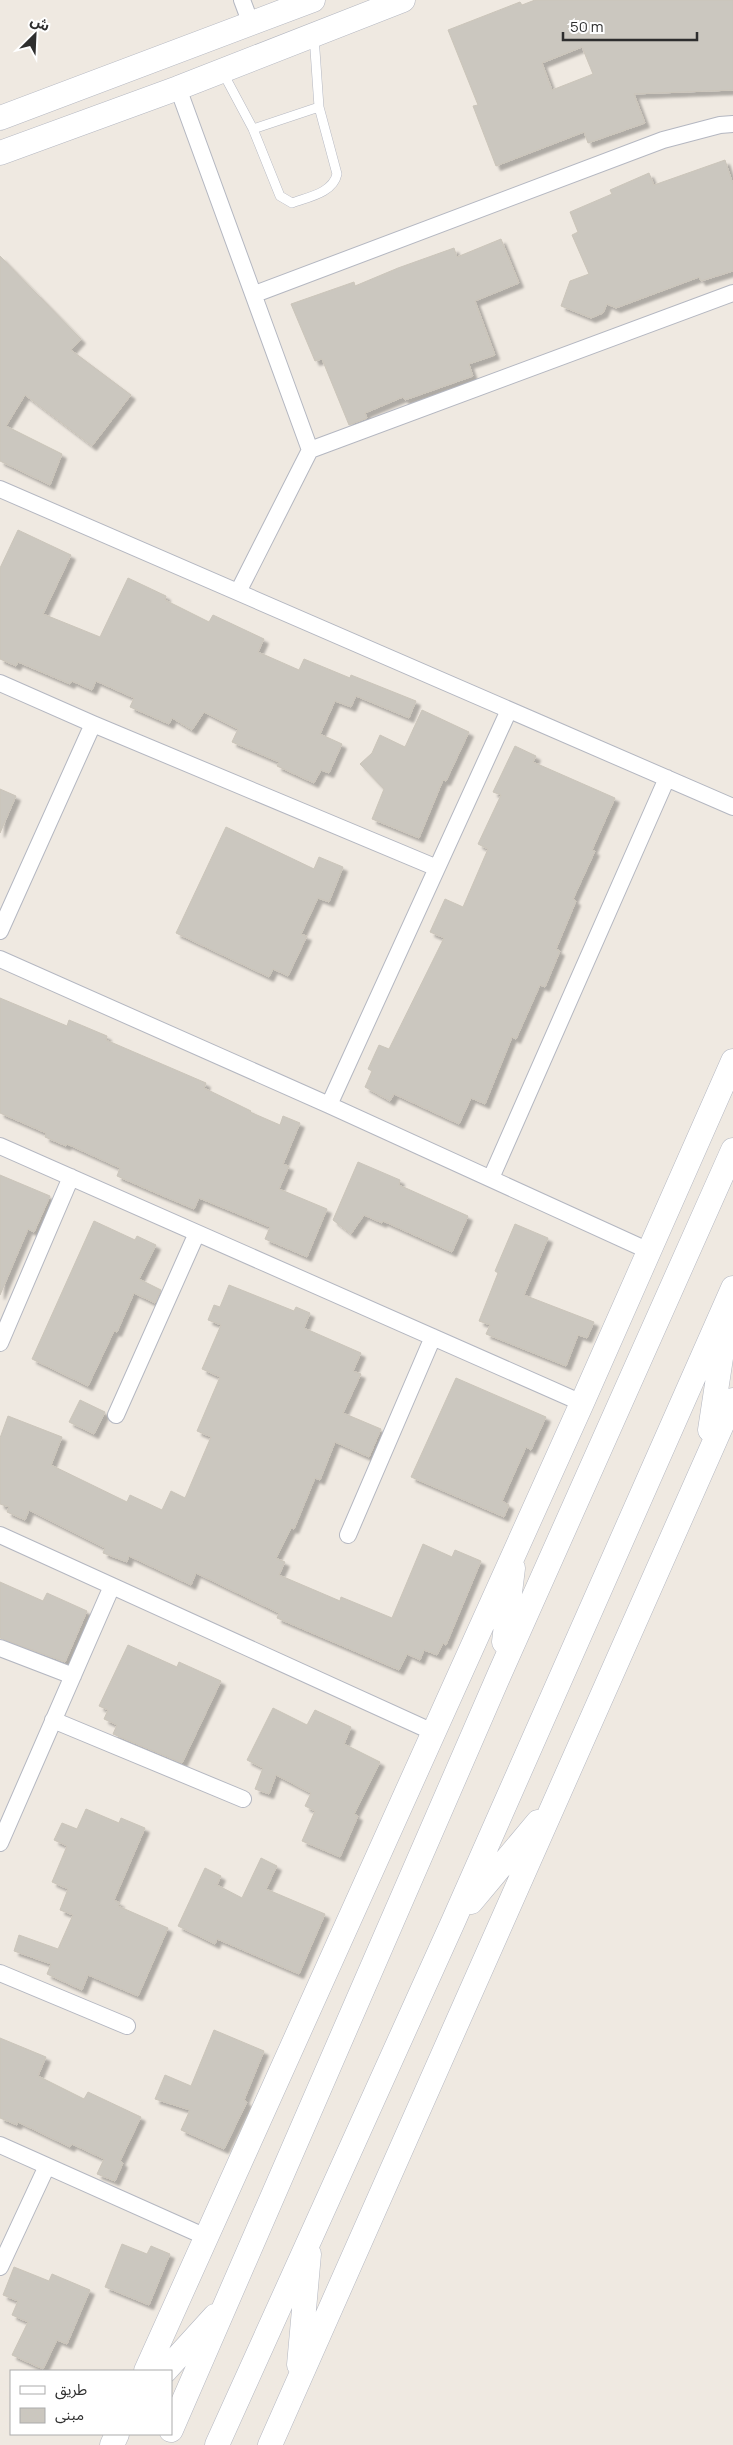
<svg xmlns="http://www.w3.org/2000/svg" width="733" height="2445" viewBox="0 0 733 2445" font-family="Manrope,'Noto Sans Arabic',sans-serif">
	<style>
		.building { fill: #cbc7bf; stroke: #cbc5ba; fill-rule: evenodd; filter: url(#shadow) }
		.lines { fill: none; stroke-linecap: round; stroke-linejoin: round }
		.lane-casing { stroke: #b4b7c1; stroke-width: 10 }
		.street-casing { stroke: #b4b7c1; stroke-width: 18 }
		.secondary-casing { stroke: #b4b7c1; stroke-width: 25 }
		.lane { stroke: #fff; stroke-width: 9 }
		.street { stroke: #fff; stroke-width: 16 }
		.secondary { stroke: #fff; stroke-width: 24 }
	</style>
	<defs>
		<filter id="shadow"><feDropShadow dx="4.5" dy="4.5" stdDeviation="1" flood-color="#0004"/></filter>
	</defs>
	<rect width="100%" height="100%" fill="#efe9e1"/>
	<path class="building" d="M535,0H733V90L634,94L645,123L588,143L584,132L496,166L473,106L478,105L448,30L520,2L522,5ZM582,47L593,74L552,90L542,63Z
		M725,160L733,184V271L701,281L699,277L616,308L607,304L603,313L591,318L561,306L570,281L589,274L572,235L578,232L570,212L612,194L610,190L649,173L654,185Z
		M501,239L519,283L475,301L495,355L469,364L473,376L405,400L403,397L365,413L367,418L349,425L322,359L315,361L291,304L354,282L355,286L398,268L454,248L457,257Z
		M0,256L81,339L71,350L131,395L92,446L25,395L6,426L62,454L50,485L0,461Z
		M18,530L71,555L43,614L100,637L128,578L166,596L165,600L209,622L213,615L264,639L258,652L299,670L304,659L350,678L351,675L416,701L409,718L356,696L351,707L335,701L320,734L342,744L329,773L321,770L314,783L277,766L279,762L232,742L238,729L204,712L192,730L172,718L169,724L130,707L134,698L96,681L92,690L72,681L70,684L18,662L16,666L0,659V568Z
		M422,710L469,732L446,781L443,780L419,838L372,819L384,789L360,764L372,753L380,735L405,747Z
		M515,746L536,756L533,762L615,798L592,850L595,851L573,899L576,901L556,949L560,951L545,987L540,985L516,1039L512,1037L485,1104L471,1098L459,1124L394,1094L390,1101L365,1087L372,1071L368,1069L379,1045L389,1049L444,938L430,932L445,899L463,907L488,849L478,844L501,795L493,792Z
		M0,789L16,796L0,833Z
		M226,827L314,869L319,857L343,867L329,902L318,898L301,934L307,936L288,976L273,969L269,977L176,933Z
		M0,998L67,1026L69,1020L107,1036L106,1040L206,1083L204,1088L251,1111L250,1112L280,1125L283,1116L300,1123L283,1164L289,1166L279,1189L327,1209L307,1257L265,1239L270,1227L199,1198L194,1209L156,1193L117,1176L120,1168L67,1144L66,1146L45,1137L46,1133L0,1113Z
		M358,1162L400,1180L399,1185L468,1216L452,1252L383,1221L382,1223L364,1215L351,1234L333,1220Z
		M0,1175L50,1196L34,1232L28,1229L0,1295Z
		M94,1221L135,1240L137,1236L156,1245L139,1279L161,1290L155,1303L134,1293L117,1332L114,1331L88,1386L32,1359Z
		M515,1224L548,1238L524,1295L594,1322L587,1338L578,1335L566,1366L486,1334L490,1325L479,1321L498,1273L495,1271Z
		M229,1285L294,1311L296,1307L310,1313L304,1328L361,1353L353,1371L361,1374L343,1413L381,1429L369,1457L335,1442L320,1480L315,1478L294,1529L291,1528L276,1558L285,1562L279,1575L340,1601L341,1597L392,1618L423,1544L452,1557L455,1550L481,1561L446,1645L443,1643L437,1655L424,1650L420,1660L407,1654L399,1670L277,1618L279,1613L196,1573L191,1585L129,1556L127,1562L103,1553L105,1548L29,1510L25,1520L7,1512L9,1507L0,1504V1438L8,1416L62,1437L51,1465L127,1502L130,1495L162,1510L171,1491L185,1498L211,1437L197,1431L220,1377L202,1369L221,1325L208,1320L214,1305L220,1307Z
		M456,1378L546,1417L531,1450L526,1447L502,1501L509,1505L504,1517L411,1477Z
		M80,1400L105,1412L94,1434L69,1422Z
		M0,1582L43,1601L47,1593L87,1611L65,1662L0,1638Z
		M128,1645L177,1667L179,1662L221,1681L182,1763L113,1734L117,1725L104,1719L108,1710L99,1706Z
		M273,1708L307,1725L315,1710L351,1727L344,1744L380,1762L354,1814L358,1816L340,1857L302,1841L315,1811L305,1806L311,1793L276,1775L269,1794L255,1789L263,1768L247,1760Z
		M86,1809L119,1823L121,1818L145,1828L114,1900L120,1903L118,1906L168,1928L138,1996L88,1975L82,1990L47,1974L51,1964L14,1951L19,1935L58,1949L73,1915L60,1910L68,1889L52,1882L67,1846L54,1840L62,1823L77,1829Z
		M261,1858L277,1866L266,1889L325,1914L299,1974L217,1939L215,1944L178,1926L205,1868L221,1876L217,1885L242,1898Z
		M214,2030L264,2051L244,2100L247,2102L224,2149L181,2130L190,2110L155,2099L165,2075L191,2086Z
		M0,2038L46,2057L38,2076L84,2099L88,2092L141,2117L120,2161L123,2163L115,2181L97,2174L104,2159L72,2144L70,2147L18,2122L17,2125L0,2118Z
		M122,2244L147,2254L151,2246L170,2254L149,2305L105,2287Z
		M14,2267L49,2281L52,2274L90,2290L67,2344L57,2340L43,2369L12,2355L28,2322L12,2315L18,2301L3,2295Z"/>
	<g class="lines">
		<g class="lane-casing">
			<path id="lane" d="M222,71L253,129L319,107L314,36
				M253,129L280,196L292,203C308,197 333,193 337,174L319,107"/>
		</g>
		<g class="street-casing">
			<path id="street" d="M242,0L251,24
				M178,88L310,450L238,592
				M255,294L663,140L720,125L733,124
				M310,450L733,293
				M0,489L733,807
				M0,683L93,724L437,868
				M0,931L93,724
				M0,959L329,1105L649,1251
				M329,1105L509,710
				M0,1146L582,1403
				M491,1178L667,778
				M0,1343L71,1177
				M116,1415L197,1233
				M0,1535L433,1732
				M348,1535L433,1337
				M0,1648L73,1676
				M53,1720L243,1799
				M0,1843L112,1586
				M0,1973L127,2026
				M0,2145L206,2237
				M0,2267L47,2166"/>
		</g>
		<g class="secondary-casing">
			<path id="secondary" d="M0,118L313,0
				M0,153L178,88L403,0
				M710,1430L726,1325
				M504,1642L513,1568
				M471,1902L538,1822
				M299,2365L309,2254
				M146,2371L582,1403L733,1061
				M165,2371L215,2316
				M171,2430L500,1673L733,1150
				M112,2445L117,2434
				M217,2445L453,1922L733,1288
				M270,2445L733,1400"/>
		</g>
		<use href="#lane" class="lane"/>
		<use href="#street" class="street"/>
		<use href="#secondary" class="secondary"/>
	</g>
	<rect x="10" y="2370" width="162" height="65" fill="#ffffff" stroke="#ababab"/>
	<rect x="20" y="2386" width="25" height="8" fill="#ffffff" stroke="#ababab"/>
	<text x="55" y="2395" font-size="15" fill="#2e2e2e">طريق</text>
	<rect x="20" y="2408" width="25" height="15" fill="#cbc7bf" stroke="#ababab"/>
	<text x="55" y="2420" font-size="15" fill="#2e2e2e">مبنى</text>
	<g transform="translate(35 35) rotate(24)" stroke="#ffffff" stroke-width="4" paint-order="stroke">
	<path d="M0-4L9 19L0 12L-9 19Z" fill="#2e2e2e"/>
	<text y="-8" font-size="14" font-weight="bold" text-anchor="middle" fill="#2e2e2e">ش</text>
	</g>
	<path d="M563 32v8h134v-8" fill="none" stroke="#2e2e2e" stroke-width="2.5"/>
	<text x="570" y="32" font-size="15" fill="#2e2e2e" stroke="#ffffff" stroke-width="4" paint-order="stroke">50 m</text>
</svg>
